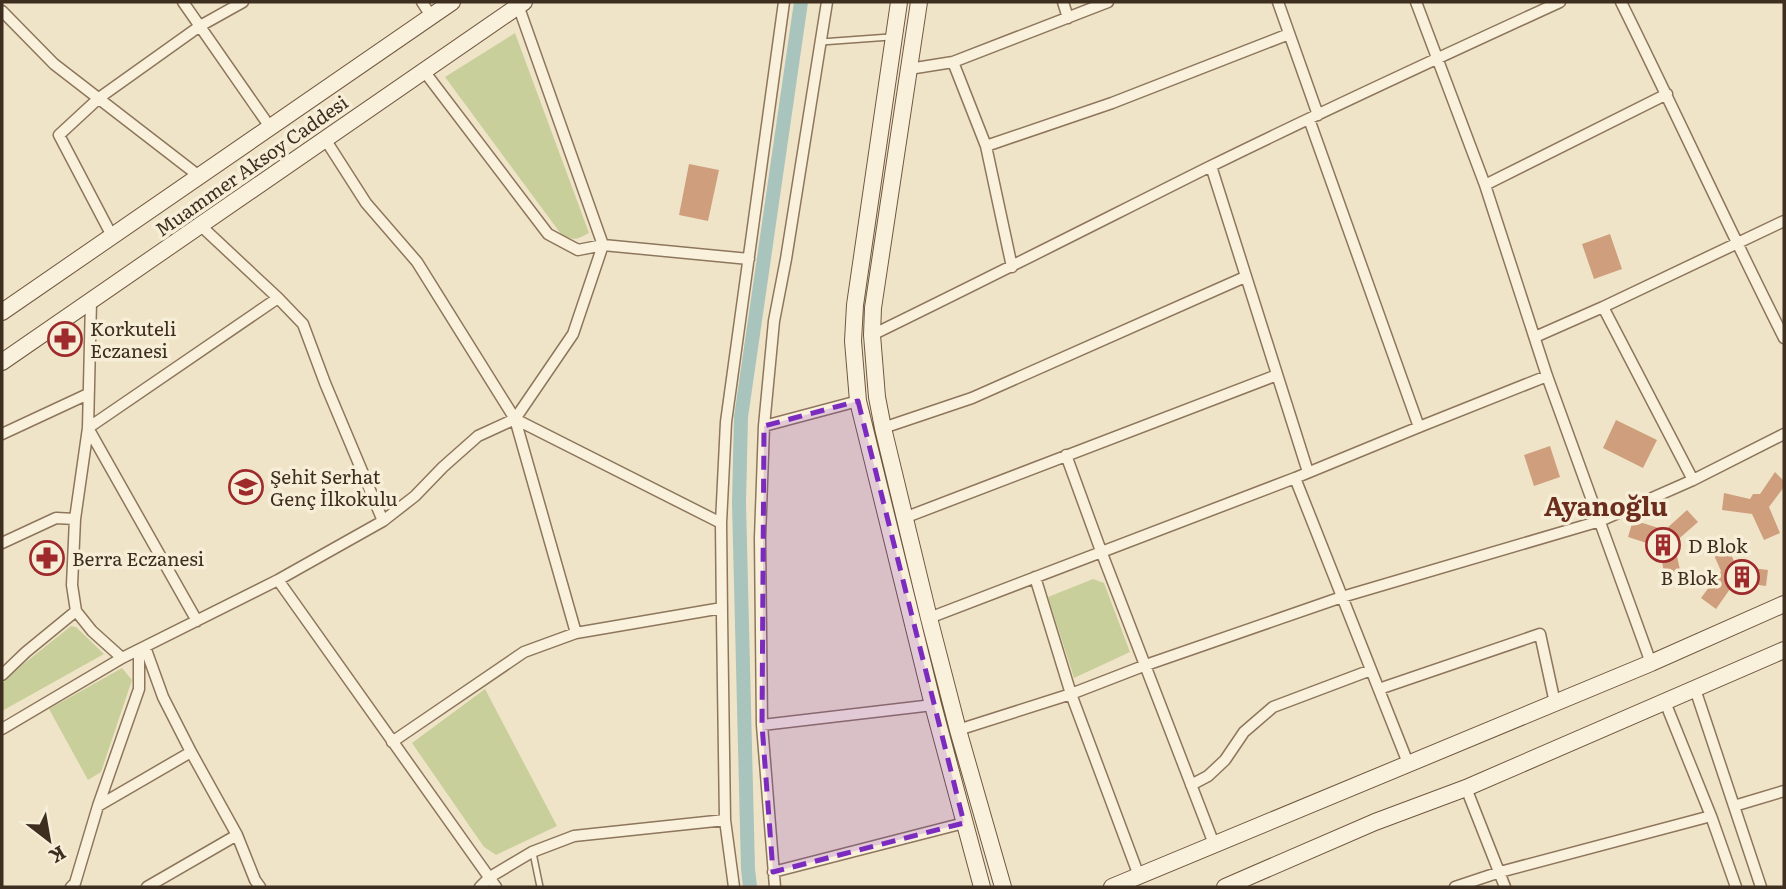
<svg xmlns="http://www.w3.org/2000/svg" width="1786" height="889" viewBox="0 0 1786 889" font-family="Literata,serif">
	<style>
		.green { fill: #c9cf9b }
		.lines { fill: none; stroke-linecap: round; stroke-linejoin: round }
		.canal { stroke: #a9c4bc; stroke-width: 14 }
		.building { fill: #cf9f7d }
		.lane-casing { stroke: #8d765c; stroke-width: 8 }
		.street-casing { stroke: #8d765c; stroke-width: 13 }
		.secondary-casing { stroke: #6f573f; stroke-width: 18 }
		.lane { stroke: #faf1dc; stroke-width: 5 }
		.street { stroke: #faf1dc; stroke-width: 10 }
		.secondary { stroke: #faf1dc; stroke-width: 16 }
		.marked { fill: #7b2cbf; fill-opacity: 0.2; stroke: #7b2cbf; stroke-width: 5; stroke-dasharray: 14 9; stroke-linejoin: round }
		.labels { text-anchor: middle; dominant-baseline: central; stroke-width: 7; stroke-linejoin: round; paint-order: stroke }
		.street-label { font-size: 19px; fill: #3d2e20; stroke: #f7eed8 }
		.poi-label { font-size: 19px; fill: #3d2e20; stroke: #f7eed8; text-anchor: start }
		.district-label { font-size: 26px; font-weight: bold; fill: #6b2e1e; stroke: #f7eed8 }
	</style>
	<rect width="100%" height="100%" fill="#f0e4c8"/>
	<path class="green" d="M515,33L589,233C576,240 574,241 561,234L445,77Z
		M1093,579L1104,583L1130,652L1074,678L1048,597Z
		M71,626L76,627L104,654L2,711V684L21,666Z
		M122,668L132,680L101,772L88,780L49,709Z
		M485,689L557,826L496,855L484,847L412,743Z"/>
	<g class="lines">
		<path class="canal" d="M750,887L748,869L739,503L741,417L801,2"/>
	</g>
	<path class="building" d="M689,164L719,170L708,221L679,215Z
		M1610,234L1622,269L1594,279L1582,244Z
		M1616,420L1657,440L1643,468L1603,448Z
		M1550,446L1560,477L1534,486L1524,455Z
		M1775,472L1784,481V487L1769,507L1780,533L1764,540L1752,514L1722,510L1724,493L1750,499L1753,494H1760Z
		M1687,510L1698,522L1674,543L1681,574L1665,577L1659,547L1628,537L1633,520L1665,530Z
		M1724,538L1736,566L1768,570L1766,586L1735,582L1716,609L1701,598L1721,571L1709,544Z"/>
	<g class="lines">
		<g class="lane-casing">
			<path id="lane" d="M821,42L890,37
				M533,853L540,887"/>
		</g>
		<g class="street-casing">
			<path id="street" d="M183,2L270,127
				M422,2L431,16
				M1063,2L1068,18
				M1278,2L1318,115
				M1416,2L1485,185L1547,376L1651,663
				M1621,2C1676,113 1728,227 1784,338
				M518,5L603,245L749,259
				M2,11L54,64L199,176
				M953,62L986,146L1012,267
				M909,69L953,62L1108,2
				M1309,119L1419,427
				M325,139L366,203L417,262L515,419L721,523
				M986,146L1112,103L1289,34
				M1211,166L1308,472
				M1485,185L1667,94
				M200,225L278,298L303,324L325,383L383,521
				M112,236L59,135L99,98L200,26L243,2
				M91,301L88,428L75,519L72,585L76,611L92,631L122,658
				M1603,307L1693,480
				M872,335C985,280 1097,223 1209,167C1325,110 1442,56 1560,2
				M1535,337L1603,307L1784,221
				M515,419L576,633
				M764,426L858,401
				M883,428L972,398L1245,277
				M2,434L88,394
				M1066,455L1101,551L1214,844
				M1295,478L1408,763
				M904,518L1277,375
				M2,543L56,518L75,519
				M1035,577L1071,694L1139,876
				M278,580L496,887
				M929,618L1295,478L1419,427L1547,376
				M197,621L88,428L278,298
				M145,647L163,697L191,752L237,835L255,880L260,887
				M2,675L26,652L76,611
				M1379,689L1540,634L1555,703
				M1695,689L1761,887
				M1665,702L1711,816L1736,887
				M762,725L933,705
				M2,729L122,658L278,580L383,521L415,496L443,467L478,436L515,419L573,334L603,245L578,250L548,234L424,71
				M958,730L1071,694L1146,665L1342,597L1600,521L1693,480L1784,434
				M392,742L524,652L576,633L722,608
				M1191,785L1208,776L1225,760L1244,732L1273,707L1371,670
				M1466,788L1505,887
				M98,806L191,752
				M1734,806L1784,791
				M773,872L964,823
				M71,887L75,883L98,806L139,689V650
				M147,887L237,835
				M480,887L490,877L532,852L574,836L725,820
				M734,887L725,820L722,616L721,523L726,422L784,2
				M775,887L762,725L760,538L764,426L774,321L786,259L827,2
				M1455,887L1500,872L1711,816"/>
		</g>
		<g class="secondary-casing">
			<path id="secondary" d="M899,2L855,305L853,341L858,401L933,705L982,887
				M919,2L873,308L872,335L877,397L883,428L929,618L958,730L1003,887
				M2,312L452,2
				M2,362L524,2
				M1112,887L1651,663L1784,604
				M1225,887L1375,822L1466,788L1784,650"/>
		</g>
		<use href="#lane" class="lane"/>
		<use href="#street" class="street"/>
		<use href="#secondary" class="secondary"/>
	</g>
	<path class="marked" d="M858,401L964,823L773,872L762,725L764,426Z"/>
	<defs>
		<g id="pharmacy-ring" transform="scale(1.75)"><circle r="9.5" fill="#f7eed8" stroke="#9e2a2b" stroke-width="1.5"/><path d="M-2-6h4v4h4v4h-4v4h-4v-4h-4v-4h4Z" fill="#9e2a2b"/></g>
		<g id="school-ring" transform="scale(1.75)"><circle r="9.5" fill="#f7eed8" stroke="#9e2a2b" stroke-width="1.5"/><path d="M0-5L7-2L0 1L-7-2ZM-4 1L0 2.5L4 1V4Q0 6-4 4Z" fill="#9e2a2b"/></g>
		<g id="building-ring" transform="scale(1.75)"><circle r="9.5" fill="#f7eed8" stroke="#9e2a2b" stroke-width="1.5"/><path d="M-4-6H4V6H1V3H-1V6H-4ZM-2.5-4.3h1.7v1.8h-1.7ZM.8-4.3h1.7v1.8H.8ZM-2.5-1h1.7V.8h-1.7ZM.8-1h1.7V.8H.8Z" fill="#9e2a2b"/></g>
	</defs>
	<g fill-rule="evenodd">
		<use href="#pharmacy-ring" x="65" y="339"/>
		<use href="#school-ring" x="246" y="487"/>
		<use href="#building-ring" x="1663" y="545"/>
		<use href="#pharmacy-ring" x="47" y="558"/>
		<use href="#building-ring" x="1742" y="577"/>
	</g>
	<g class="labels">
		<g class="street-label">
			<text transform="translate(251 165) rotate(-35)">Muammer Aksoy Caddesi</text>
		</g>
		<g class="poi-label">
			<text x="90" y="328">Korkuteli<tspan x="90" dy="22">Eczanesi</tspan></text>
			<text x="270" y="476">Şehit Serhat<tspan x="270" dy="22">Genç İlkokulu</tspan></text>
			<text x="1688" y="545">D Blok</text>
			<text x="72" y="558">Berra Eczanesi</text>
			<text x="1718" y="577" text-anchor="end">B Blok</text>
		</g>
		<g class="district-label">
			<text x="1606" y="504">Ayanoğlu</text>
		</g>
	</g>
	<rect width="1786" height="889" fill="none" stroke="#3d2e20" stroke-width="7"/>
	<g transform="translate(49 840) rotate(149)" stroke="#f7eed8" stroke-width="5" paint-order="stroke">
	<path d="M0-5L12 26L0 18L-12 26Z" fill="#3d2e20"/>
	<text y="-10" font-size="19" font-weight="bold" text-anchor="middle" fill="#3d2e20">K</text>
	</g>
</svg>
